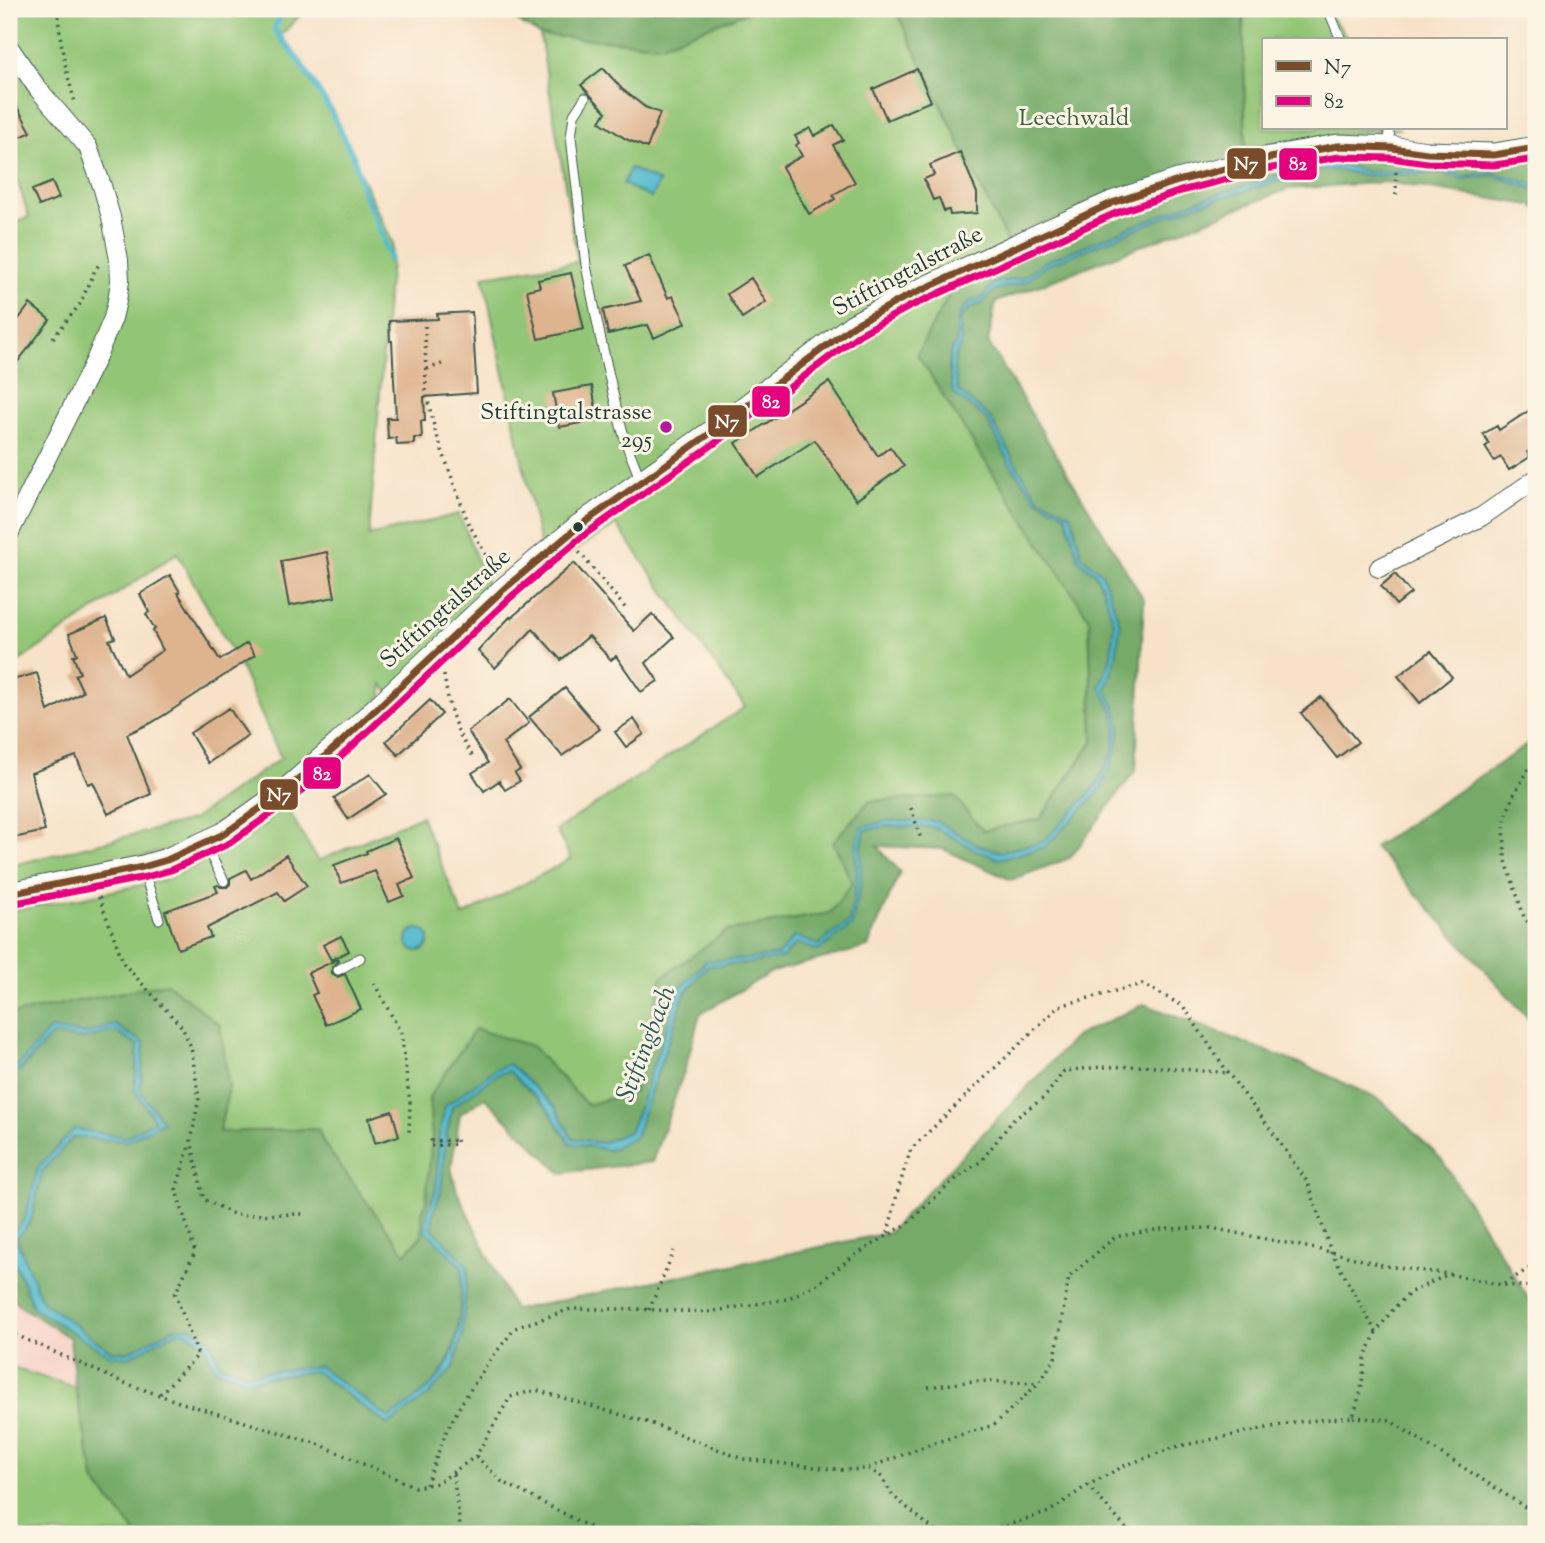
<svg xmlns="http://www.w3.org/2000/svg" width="1545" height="1543" viewBox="0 0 1545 1543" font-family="'Sorts Mill Goudy',serif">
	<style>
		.built { fill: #f7d1c8 }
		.green { fill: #92c576; stroke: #588155; stroke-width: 2 }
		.forest { fill: #75aa67; stroke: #4a744e; stroke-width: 2 }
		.water { fill: #50b9ce; stroke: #387b81; stroke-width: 2 }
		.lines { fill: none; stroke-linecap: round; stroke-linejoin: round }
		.stream { stroke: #50b9ce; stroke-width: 6 }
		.building { fill: #deb48f }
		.service-casing { stroke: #3f564a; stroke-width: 11 }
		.minor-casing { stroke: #3f564a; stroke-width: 20 }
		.tertiary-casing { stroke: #3f564a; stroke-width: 25 }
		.path { stroke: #3f564a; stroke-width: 3.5; stroke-dasharray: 2 5; stroke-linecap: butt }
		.service { stroke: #fff; stroke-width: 9 }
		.minor { stroke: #fff; stroke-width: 18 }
		.tertiary { stroke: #fff; stroke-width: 23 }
		.bus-1-casing { stroke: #fcf5e5; stroke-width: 12 }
		.bus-2-casing { stroke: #fcf5e5; stroke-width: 12 }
		.bus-1 { stroke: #7a4b2a; stroke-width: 7 }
		.bus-2 { stroke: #e5007d; stroke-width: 7 }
		.poi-dot { fill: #b5179e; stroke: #fcf5e5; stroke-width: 2.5 }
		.bus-dot { fill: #1f3d34; stroke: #fcf5e5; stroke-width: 2.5 }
		.labels { text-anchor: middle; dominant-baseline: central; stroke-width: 6; stroke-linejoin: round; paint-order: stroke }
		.park-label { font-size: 24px; fill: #3c5f44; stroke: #fcf5e5 }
		.street-label { font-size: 24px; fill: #1f3d34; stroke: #fcf5e5 }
		.poi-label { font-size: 24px; fill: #1f3d34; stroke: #fcf5e5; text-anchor: end }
		.water-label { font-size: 26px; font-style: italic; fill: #2b5c5a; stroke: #fcf5e5 }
		.line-badge { stroke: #fcf5e5; stroke-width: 2.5 }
		.badge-label { font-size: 19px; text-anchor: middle; font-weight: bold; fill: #fff }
	</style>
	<rect width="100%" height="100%" fill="#fcf5e5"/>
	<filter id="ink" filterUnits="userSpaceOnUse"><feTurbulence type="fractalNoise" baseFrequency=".0143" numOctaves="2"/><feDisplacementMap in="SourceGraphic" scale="14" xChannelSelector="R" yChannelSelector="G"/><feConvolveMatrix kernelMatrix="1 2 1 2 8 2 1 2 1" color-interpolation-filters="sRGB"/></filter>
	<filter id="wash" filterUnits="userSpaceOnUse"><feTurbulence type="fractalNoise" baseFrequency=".00686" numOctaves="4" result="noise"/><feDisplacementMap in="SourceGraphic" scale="28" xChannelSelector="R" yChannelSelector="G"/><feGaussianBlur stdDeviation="1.57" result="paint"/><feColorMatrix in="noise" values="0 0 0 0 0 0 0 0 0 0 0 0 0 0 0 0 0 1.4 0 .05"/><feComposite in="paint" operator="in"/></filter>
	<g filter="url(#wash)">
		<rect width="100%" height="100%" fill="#f7e2c8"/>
		<path class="built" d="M9,1287L17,1304L70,1338L75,1387L9,1367Z"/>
		<path class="green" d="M9,9H306L280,36L300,62L332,113L393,244L387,300L369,536L459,514L498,612L399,704L382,684V697L224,834L9,894V866L192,820L281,758L240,666L177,553L9,668V225L29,217L15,173L9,164Z
			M755,9H895L1014,256L917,354L975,446L1089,618L1093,741L1040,819L983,831L869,801L853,883L830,913L727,931L662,978L634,1092L587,1105L532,1047L429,1097L432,1137L426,1202L422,1213V1235L405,1254L324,1144L318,1129L219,1133L229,1087L167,983L9,1015V911L80,898L169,879L237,845L253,834L285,805L318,861L421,816L463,916L571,859L556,830L745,707L617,525L545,568L483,276L578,262L540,35L660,45Z
			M1243,9H1324L1350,40H1263V128H1399L1400,129L1370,131L1246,148Z
			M9,1367L75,1387L95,1482L137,1534H9Z"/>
		<path class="forest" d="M498,9H755L660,45L540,35Z
			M895,9H1243L1246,174L1335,155L1417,165L1536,161V185L1493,172L1464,176L1440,169L1368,172L1340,164L1309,166L1196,201L1044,262L1023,278L994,283L981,299L970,302L959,314L956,343L950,353L949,368L953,393L987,419L1010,464L1036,499L1066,515L1079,560L1095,573L1103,589L1114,623L1111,657L1100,687L1114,713L1116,729L1113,751L1095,788L1043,842L1000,852L977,845L936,821L861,827L856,849L857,880L849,922L818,945L795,936L779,955L748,959L706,961L680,989L639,1109L629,1132L601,1143L572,1138L555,1107L509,1064L445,1106L439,1136L436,1190L428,1211L426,1229L462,1267C459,1315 463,1357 424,1392C414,1402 400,1410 389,1418L319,1367L249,1374L220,1364L210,1340L175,1328L128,1352L111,1351L42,1301L16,1238L31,1221L42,1172L73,1137L127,1141L163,1122L140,1091L144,1043L115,1025L85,1034L50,1030L19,1066L9,1068V1015L167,983L220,1025L229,1087L219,1132L318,1129L324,1144L406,1254L422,1235V1213L426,1202L432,1137L429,1097L475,1029L532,1046L587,1105L634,1092L661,978L727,931L830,913L852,883L833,842L869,801L954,796L983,831L1040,819L1093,741L1089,618L975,446L917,354L956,282L1014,256Z
			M1309,170H1338L1368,176L1439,173L1464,179L1493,175L1536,190V208L1531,205L1387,182L1288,189L996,302L988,342L1144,600L1136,770L1070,858L1011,880L943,849L877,846L900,872L868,947L772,972L700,1014L686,1066L652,1162L561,1173L485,1098L460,1114L451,1168L457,1191L514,1310L888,1233L1076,1036L1144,1004L1323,1073L1382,1101L1442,1160L1530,1301L1536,1300V1534H137L95,1482L75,1387L70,1338L17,1304L9,1287V1073L21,1070L52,1035L83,1039L115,1030L138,1045L135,1091L155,1121L126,1137L74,1129L38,1168L25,1218L11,1237L34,1309L110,1355L129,1357L176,1332H186L203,1343L215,1369L249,1380L315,1371L387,1425L454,1367L462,1337L468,1267L432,1229L433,1214L441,1191L446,1137L452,1107L498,1074L509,1071L548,1109L570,1143L610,1150L635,1137L685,993L707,966L750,963L782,958L797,943L818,951L852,925L861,881V849L865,830L887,826L934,827L976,850L1000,859L1045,847L1100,791L1116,751L1120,730L1117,712L1106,689L1116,659L1120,624L1102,573L1082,557L1071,514L1038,497L1015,463L990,417L958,391L954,369L955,357L961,344V317L971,307L982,304L995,290L1025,282L1045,266L1195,205L1248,190Z
			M1536,739V1027L1374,847Z"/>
		<path class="water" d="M1340,164L1368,172L1441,169L1464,176L1493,172L1536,185V190L1493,175L1464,179L1439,173L1368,176L1338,170H1309L1248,190L1195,205L1045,266L1025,282L995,290L982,304L971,307L961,317V345L955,357L954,369L958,391L990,417L1015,463L1038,497L1071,514L1082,557L1102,573L1120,624L1116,659L1106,689L1117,712L1120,730L1116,751L1100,791L1045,847L999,859L976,850L934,827L887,826L865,830L861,849V881L852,925L818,951L797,943L782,958L750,963L707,966L685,993L635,1137L609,1150L570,1143L548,1109L509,1071L498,1074L452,1107L446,1137L441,1191L433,1214L432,1228L468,1266L462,1337L454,1367L428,1396L388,1425L315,1371L249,1380L215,1369L203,1343L186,1332H176L129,1357L110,1355L34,1309L11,1254V1236L25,1218L38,1168L74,1129L126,1137L155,1120L135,1091L138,1045L115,1031L83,1039L52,1035L20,1070L9,1073V1068L19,1065L50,1029L85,1034L115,1025L144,1043L140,1091L163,1122L127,1141L73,1137L42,1172L31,1221L16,1238L42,1301L111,1351L128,1352L175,1328L190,1327L210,1340L220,1364L249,1374L319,1366L389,1418C408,1405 437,1385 448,1363C463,1335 461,1298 462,1267L425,1230L428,1211L436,1190L439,1136L445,1106L496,1069L509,1064L555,1107L572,1138L601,1143L629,1132L639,1109L649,1077L680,989L706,961L748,959L778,955L795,936L818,945L849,922L857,880L856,849L861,827L887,821H936L977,845L1000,852L1043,842L1095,788L1113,751L1116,729L1114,713L1100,687L1111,657L1114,623L1103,589L1095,573L1079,560L1066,515L1036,499L1010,464L987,419L953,393L949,368L950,353L956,343L959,314L970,302L981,299L994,283L1023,278L1044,262L1196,201L1309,166Z
			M630,168L659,182L651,198L623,184Z
			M407 940a11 11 0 1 1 22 0a11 11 0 1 1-22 0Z"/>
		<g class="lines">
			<path class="stream" d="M284,9L274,29L300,62L332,113L354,158L364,193L374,214L390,257L389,260"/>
		</g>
		<g id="blocks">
			<path class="building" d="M603,68L622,89L645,107L660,113L647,148L626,139L600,122L606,112L581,85Z
				M917,69L931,101L887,120L873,89Z
				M9,92L31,132L9,143Z
				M834,125L843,140L833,145L855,182L833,195L835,199L809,214L782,167L802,156L796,145L799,143L795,136L810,128L814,136Z
				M960,152L977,193V213L950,215L949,210L944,211L939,198L933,200L924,179L934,175L930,165Z
				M52,182L59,198L39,206L32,190Z
				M649,255L668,298L673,296L686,323L654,338L648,325L608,334L603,310L641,301L625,266Z
				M571,273L584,329L538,339L527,290L540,287L538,280Z
				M751,278L766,302L742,318L727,294Z
				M30,304L50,320L9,373V332Z
				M472,312L477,393L424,397L425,421H421L422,438H414V444L397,445L396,438L388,439L387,418H396L392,341H390L389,321L438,319L437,314Z
				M829,382L878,456L890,447L904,466L856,500L815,440L758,477L736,443Z
				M592,386L598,420L559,427L553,393Z
				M1536,406V446L1527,452L1530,457L1509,470L1501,457L1494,461L1485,447L1489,444L1483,434L1497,426L1499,430Z
				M327,552L335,597L289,606L281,561Z
				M574,563L634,631L652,614L674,637L646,663L658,681L641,692L616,656L611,660L589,636L561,660L533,629L495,668L478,651L510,617L511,618Z
				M1395,574L1411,593L1396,605L1381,586Z
				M170,575L180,592L178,593L220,660L247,643L255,655L166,714L151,723L127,734L151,794L108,814L93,782L88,784L76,756L31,773L45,831L9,839V681L37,673L48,711L83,692L75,675L80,673L73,656L77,654L69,634L106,618L115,638L109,640L126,675L163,650L153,631L155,629L146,614L149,612L140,594Z
				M1431,651L1452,677L1420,703L1398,676Z
				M565,688L600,729L562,756L529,717Z
				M1321,697L1358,742L1337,758L1301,713Z
				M510,699L529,723L503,743L520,770L515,773L520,781L505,790L499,781L484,791L472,773L488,763L468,731L482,721Z
				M430,700L442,714L398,755L386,741Z
				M229,708L248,736L208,763L190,733Z
				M634,719L644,734L626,747L615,732Z
				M370,774L386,794L348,819L334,798Z
				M396,838L414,878L399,885L404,896L389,902L375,871L341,883L334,865L367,853L366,851Z
				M286,855L307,886L284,901L278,892L207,928L211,937L178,949L165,911L218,892L215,886L218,885L221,887H227L230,884V878L246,870L251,879Z
				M341,936L349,951L331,960L323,945Z
				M338,959L339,961L332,967V973L337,977L345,974L361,1009L326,1025L312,995L317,993L308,973Z
				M392,1111L399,1136L375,1143L369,1118Z"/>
		</g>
	</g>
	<g filter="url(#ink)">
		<use href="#blocks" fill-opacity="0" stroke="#3f564a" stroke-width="2"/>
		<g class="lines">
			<g class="service-casing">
				<path id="service" d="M1330,9L1331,16L1341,40
					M585,98L574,115L571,137L586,265L600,336L617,411L626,443L641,481
					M1388,128L1392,147
					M204,843L224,881
					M143,869L159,919
					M338,970L360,958"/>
			</g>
			<g class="minor-casing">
				<path id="minor" d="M9,47L38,89L88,147L102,186L111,217L119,260L120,281L117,301L113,318L95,361L9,534
					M1379,568L1481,517L1536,479"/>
			</g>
			<g class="tertiary-casing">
				<path id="tertiary" d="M9,894L143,867L167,860L224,834L290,787L338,745L504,589L578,527L722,425L854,325L904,298L1044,233L1112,203L1178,181L1264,159L1338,146L1392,148L1427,153L1494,155L1536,148"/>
			</g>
			<path class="path" d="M58,9C59,40 66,72 75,102
				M642,9L654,14L702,9
				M487,11L489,9
				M1396,195V169
				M425,326L426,393L435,430L454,484L468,522L494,570
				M53,338L80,304L95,270L101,262
				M427,369L442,364
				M579,552L627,610
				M444,675C449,709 454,730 474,758
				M1536,757L1513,796L1504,823L1505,858L1524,917L1536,932
				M911,808L921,839
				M99,897L124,964L182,1027L191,1047L199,1098L191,1141L204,1199L235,1215L303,1214
				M374,983L401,1033L410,1102L409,1135
				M456,1140L457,1144L431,1146V1141Z
				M888,1233L898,1190L911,1149L1059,1006L1142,984L1183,1006L1228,1073L1269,1127L1308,1183L1331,1252L1376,1332
				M1504,1284L1536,1264
				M649,1310L674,1251
				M9,1332L122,1382L179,1402L321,1445L415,1487L438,1483L476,1456L510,1397L536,1390L653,1424L743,1459L842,1470L866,1469L933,1443L994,1425L1039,1383L1055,1358L1069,1277L1115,1237L1161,1229L1211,1228L1331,1252L1386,1266L1449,1274
				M928,1387L974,1381L1039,1383
				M160,1394L198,1355L175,1294L195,1252L176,1190L190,1143
				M1353,1417L1389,1420L1536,1514
				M476,1456L501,1481L603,1534
				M868,1469L880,1475L893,1496L939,1534
				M453,1474L461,1534
				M426,1485L446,1432L461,1404L488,1363L515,1328L571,1309H632L708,1312L787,1299L819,1283L852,1257L907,1224L952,1182L981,1161L1013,1120L1045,1097L1064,1071L1102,1067L1147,1066L1228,1073
				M1088,1485L1131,1534
				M987,1534L992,1530L1049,1512L1088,1485L1124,1466L1175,1447L1296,1422L1353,1417L1361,1391L1365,1359L1376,1332L1395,1307L1411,1292L1449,1274L1502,1285L1536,1287"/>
			<use href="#service" class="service"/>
			<use href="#minor" class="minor"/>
			<use href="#tertiary" class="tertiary"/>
			<g class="bus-1-casing">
				<path id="bus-1" d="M9,894L143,867L167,860L224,834L290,787L338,745L504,589L578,527L722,425L854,325L904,298L1112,203L1178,181L1264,159L1338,146L1392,148L1427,153L1494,155L1536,148"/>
			</g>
			<g class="bus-2-casing">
				<path id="bus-2" d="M11,904L146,877L171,870L230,843L297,795L345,753L511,597L584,535L728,434L860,334L909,307L1116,213L1181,191L1266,169L1339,157L1391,158L1427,163L1494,165L1536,159"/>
			</g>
			<use href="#bus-1" class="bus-1"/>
			<use href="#bus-2" class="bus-2"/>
		</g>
	</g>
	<circle class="poi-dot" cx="666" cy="427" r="7"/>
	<circle class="bus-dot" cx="578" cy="527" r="6"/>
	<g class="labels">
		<g class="park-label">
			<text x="1074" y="119">Leechwald</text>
		</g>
		<g class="street-label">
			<text transform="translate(908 272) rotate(-28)">Stiftingtalstraße</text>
			<text transform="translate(446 609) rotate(-42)">Stiftingtalstraße</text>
		</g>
		<g class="poi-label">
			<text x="652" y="413">Stiftingtalstrasse<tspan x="652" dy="28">295</tspan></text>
		</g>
		<g class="water-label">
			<text transform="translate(647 1044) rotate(-69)">Stiftingbach</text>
		</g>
	</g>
	<g class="line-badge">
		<rect x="1226" y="147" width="41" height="33" rx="7" fill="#7a4b2a"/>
		<rect x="1278" y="147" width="40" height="34" rx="7" fill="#e5007d"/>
		<rect x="751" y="385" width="40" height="33" rx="7" fill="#e5007d"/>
		<rect x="707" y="404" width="41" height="34" rx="7" fill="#7a4b2a"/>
		<rect x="302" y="756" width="40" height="34" rx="7" fill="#e5007d"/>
		<rect x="259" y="778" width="40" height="33" rx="7" fill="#7a4b2a"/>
	</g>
	<g class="badge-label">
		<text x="1246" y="170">N7</text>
		<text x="1298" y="170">82</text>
		<text x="771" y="408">82</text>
		<text x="727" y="428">N7</text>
		<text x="322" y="780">82</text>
		<text x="279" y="801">N7</text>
	</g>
	<rect width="1545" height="1543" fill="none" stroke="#fcf5e5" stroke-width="35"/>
	<rect x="1262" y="38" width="245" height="91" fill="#fcf5e5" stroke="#a4ab9e" stroke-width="2"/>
	<rect x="1276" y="61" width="35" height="10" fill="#7a4b2a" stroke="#a4ab9e" stroke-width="2"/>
	<text x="1324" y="74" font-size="21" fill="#1f3d34">N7</text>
	<rect x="1276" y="96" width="35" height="10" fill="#e5007d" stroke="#a4ab9e" stroke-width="2"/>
	<text x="1324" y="108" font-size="21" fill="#1f3d34">82</text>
</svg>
